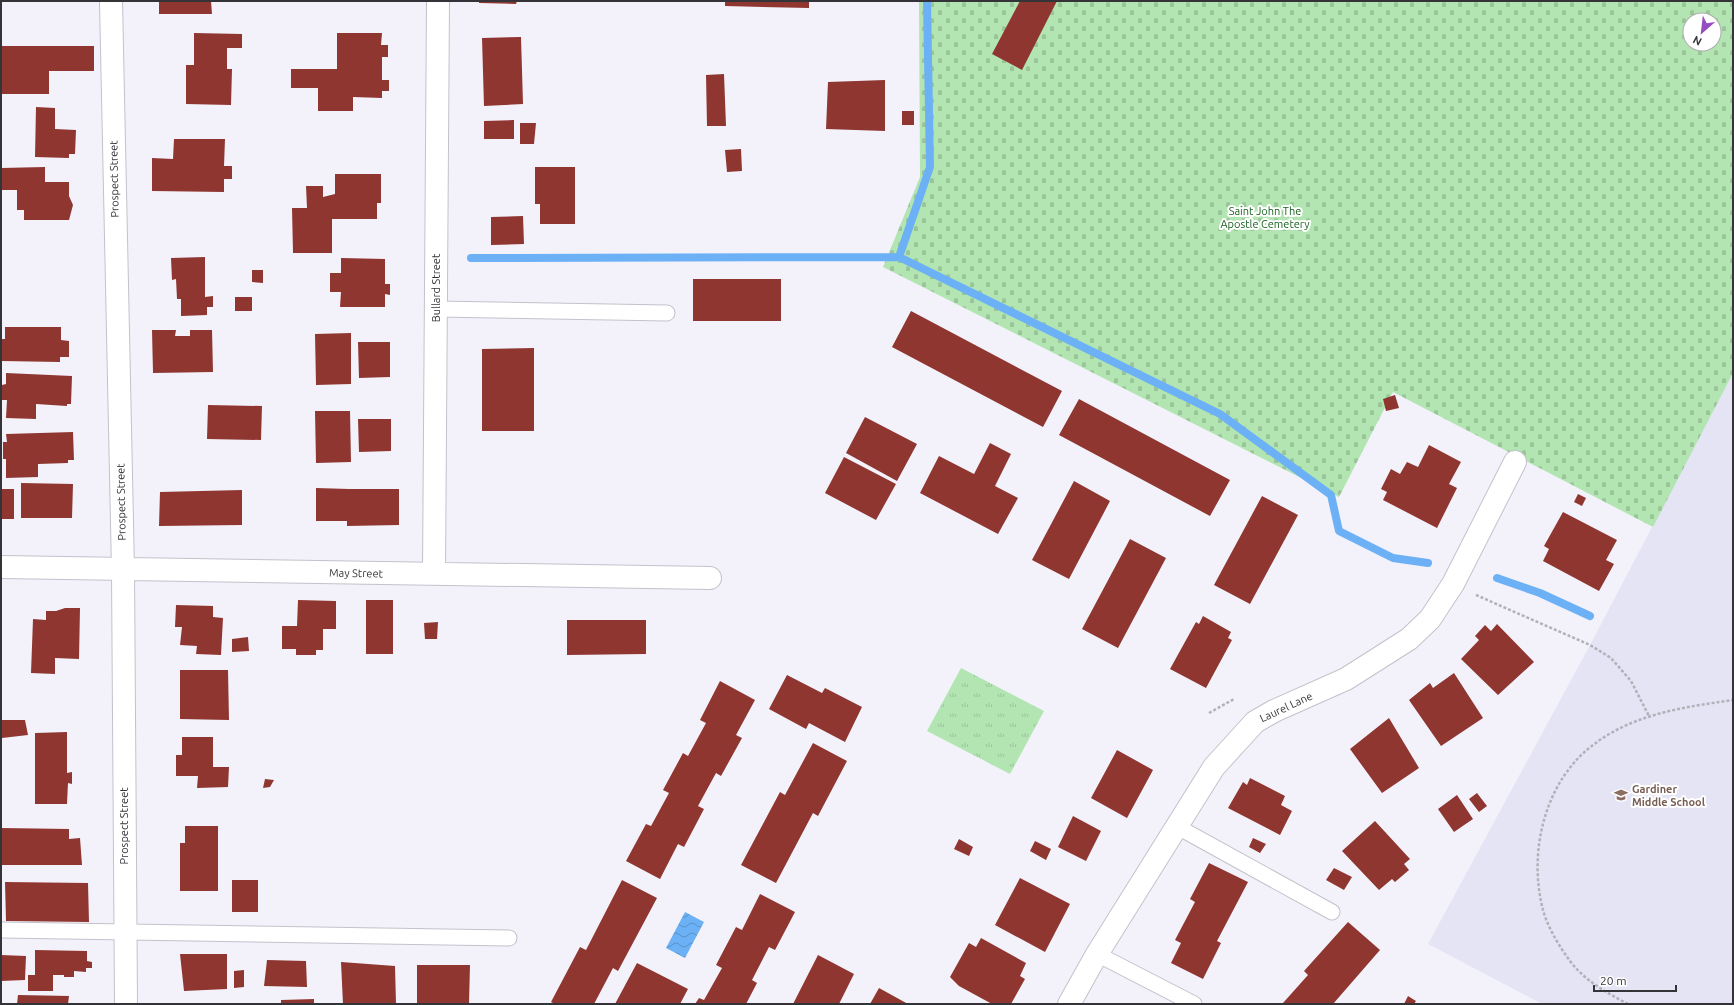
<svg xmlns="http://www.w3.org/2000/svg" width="1734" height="1005" viewBox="0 0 1734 1005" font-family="Ubuntu,sans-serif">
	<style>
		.built { fill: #e5e4f5 }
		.cemetery { fill: url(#cemetery-stones); fill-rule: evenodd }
		.park { fill: url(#park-tufts) }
		.water { fill: url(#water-waves) }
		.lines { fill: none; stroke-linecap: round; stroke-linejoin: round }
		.stream { stroke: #6cb1f6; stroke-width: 8 }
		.building { fill: #8f3630 }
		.lane-casing { stroke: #c3c2cb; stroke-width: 17 }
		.street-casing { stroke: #c3c2cb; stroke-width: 24 }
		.path { stroke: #b2b1b8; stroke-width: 2.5; stroke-dasharray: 3 2; stroke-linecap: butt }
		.lane { stroke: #fff; stroke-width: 15 }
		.street { stroke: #fff; stroke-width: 22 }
		.labels { text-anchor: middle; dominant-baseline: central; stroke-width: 4; stroke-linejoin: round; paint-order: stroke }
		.street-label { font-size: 11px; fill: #343337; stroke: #fff }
		.park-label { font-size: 11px; fill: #19611e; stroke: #fff }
		.education-label { font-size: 11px; font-weight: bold; fill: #785e54; stroke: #fff; text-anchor: start }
	</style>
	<defs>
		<pattern id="cemetery-stones" width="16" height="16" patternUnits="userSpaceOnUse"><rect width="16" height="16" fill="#b2e5b1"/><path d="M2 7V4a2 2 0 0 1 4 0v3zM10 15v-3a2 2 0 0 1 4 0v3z" fill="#9ac599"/></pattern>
		<pattern id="park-tufts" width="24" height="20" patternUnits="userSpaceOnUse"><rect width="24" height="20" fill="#b2e5b1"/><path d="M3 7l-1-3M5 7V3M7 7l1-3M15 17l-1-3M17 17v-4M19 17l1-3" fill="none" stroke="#9ac599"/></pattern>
		<pattern id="water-waves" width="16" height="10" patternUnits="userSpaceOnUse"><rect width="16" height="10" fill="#6cb1f6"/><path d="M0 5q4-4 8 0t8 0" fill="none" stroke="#5a91c8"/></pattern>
	</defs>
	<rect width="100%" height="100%" fill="#f3f2fb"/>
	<path class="built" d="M1733,373V1004H1542L1428,944L1590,645Z"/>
	<path class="cemetery" d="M919,1H1733V373L1653,527L1393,392L1339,497L883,267L920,177ZM1690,20H1714V44H1690Z"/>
	<path class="park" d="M961,668L1044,711L1010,774L927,731Z"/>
	<path class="water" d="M685,912L704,922L685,958L666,948Z"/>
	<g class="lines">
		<path class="stream" d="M927,1L930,167L899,257L1220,414L1331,495L1339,531L1393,558L1428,563
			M471,258L899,257
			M1497,578L1540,593L1590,616"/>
	</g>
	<path class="building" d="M159,1H211L212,14H159Z
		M479,1H517L516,4L479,3Z
		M725,1H809V8L725,6Z
		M1020,1H1057L1022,70L992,54Z
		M194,33L242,34V48H227V69H232L231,105L186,104V65H194Z
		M337,33H382L381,45H388V57H382V80H389V91H382V98L353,97V111H318V88H291V69H337Z
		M521,37L523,104L484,106L482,38Z
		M1,46H94V71H49V94H1Z
		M724,74L726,126H707L706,75Z
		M885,80V131L826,129L828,82Z
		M36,107L55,108V129L76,130L75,154H69V158L35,157Z
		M902,111H914V125H902Z
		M514,120V139H484V121Z
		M520,123H536L534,144H520Z
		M174,139H225L224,166H232V179H224V192L152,191V158L173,159Z
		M741,149L742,171L727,172L725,150Z
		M45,167V182H69V196L73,205L69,220H24V210H17V190H1V168Z
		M535,167H575V224H540V204H535Z
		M335,174H381V203H377V219H332V253H293L292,208H307L306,186H323V197L335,194Z
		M523,216L524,244L491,245V217Z
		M205,257V297L213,296V307H207V315L181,316V299H177L176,279L172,280L171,258Z
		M341,258L385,259V284H390V295L385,294V307H340L341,292H330V273H341Z
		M252,270H263V283L252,282Z
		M693,279H781V321H693Z
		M235,297H252V311H235Z
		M911,311L1062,391L1043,427L892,347Z
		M5,327H61V340L69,341V357H60V362L1,361V339H5Z
		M152,330H176L175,336H190V330H212L213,372L153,373Z
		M351,333V384L316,385L315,334Z
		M358,342H390V377L359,378Z
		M534,348V431H482V349Z
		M6,373L72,376L71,404H67V406L36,404V419L6,418L7,400H2V385L6,384Z
		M1395,395L1399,408L1386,411L1383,399Z
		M1079,399L1230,480L1210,516L1059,435Z
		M208,405L262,406L261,440L207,439Z
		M315,411H350L351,462L316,463Z
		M865,417L917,444L897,481L846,453Z
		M358,419H391V451L359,452Z
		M73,432L74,460H68V463L38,464V477L6,478V459H3V442H7L6,434Z
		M990,443L1011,454L995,486L1018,498L998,534L920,493L939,456L974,474Z
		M1429,445L1461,462L1449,484L1457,488L1437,528L1383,500L1387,492L1381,489L1391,469L1400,474L1407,462L1418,467Z
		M844,457L896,484L876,520L825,493Z
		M1074,481L1110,501L1069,579L1032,560Z
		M21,483L73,484L72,518H21Z
		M316,488L349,489H399V525L347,526V521H316Z
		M1,489H14V519H1Z
		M242,490V525L159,526L160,492Z
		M1578,494L1586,498L1582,506L1574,502Z
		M1262,496L1298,515L1250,604L1214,585Z
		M1563,512L1617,540L1606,560L1614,564L1599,591L1543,561L1549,549L1544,546Z
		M1130,539L1166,558L1118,648L1082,629Z
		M298,600L336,601V629H323V650H316V655H296V649H282V626H297Z
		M366,600H393V654H366Z
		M176,605L213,606V617L223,618L221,655L196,654L197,646L180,645L182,627H175Z
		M65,608H80L79,659L55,658V674L31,673L33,619L46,620V611H56Z
		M1203,616L1231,632L1228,638L1232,640L1206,688L1170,669L1196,622L1199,624Z
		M567,620H646V654L567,655Z
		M438,622L437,639H425L424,623Z
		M1497,624L1534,662L1498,695L1461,659L1479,640L1475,636L1485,625L1491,631Z
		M248,637L249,651L232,652V639Z
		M180,670H228L229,720L180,719Z
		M1454,673L1483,718L1441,746L1409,700L1430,683L1433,688Z
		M787,675L822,693L825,688L862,707L845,742L809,723L806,729L769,709Z
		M720,681L755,700L736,735L742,738L721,776L716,773L698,806L704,809L684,847L678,844L660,879L626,861L646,824L651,826L669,793L663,790L683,753L688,756L706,723L700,720Z
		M1389,718L1419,768L1382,793L1350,749Z
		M2,720H25L28,735L2,738Z
		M67,732V773L72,772V784L68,783L67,804H35V733Z
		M182,737H213V767H229L228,787L197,788L198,776H176V755H182Z
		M813,743L847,761L818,816L813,813L776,883L741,865L780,792L785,795Z
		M1117,750L1153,770L1127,818L1091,798Z
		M1250,778L1285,796L1281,805L1292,811L1280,835L1228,808L1243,782L1247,785Z
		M265,779L274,780L270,787L263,788Z
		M1477,793L1487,806L1479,812L1469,799Z
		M1457,795L1473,819L1454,832L1438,809Z
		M1073,816L1101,831L1086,861L1058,847Z
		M1375,821L1410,859L1404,864L1409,870L1395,882L1392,879L1379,890L1342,851Z
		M185,826H218V891H180V843H185Z
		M1,828L69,829V839L80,838L82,865H1Z
		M1253,838L1266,844L1260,853L1249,847Z
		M959,839L973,847L969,856L954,849Z
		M1035,841L1051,849L1046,860L1030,851Z
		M1209,863L1248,882L1217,941L1221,943L1203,979L1171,963L1181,943L1175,940L1195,902L1190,899Z
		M1334,868L1352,877L1344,890L1326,880Z
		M1020,878L1070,904L1045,952L995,925Z
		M232,880H258V912H232Z
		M622,880L657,898L618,971L613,968L594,1004H555L551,1002L580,947L586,950Z
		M5,882L88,883L89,922L6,921Z
		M760,894L795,912L775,950L769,947L752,980L757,983L746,1004H695L699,998L704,1000L722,968L716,965L736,927L742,930Z
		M1348,922L1380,950L1333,1004H1285L1283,1003L1308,975L1304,971Z
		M981,938L1026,963L1020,976L1025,979L1011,1004H992L959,986L950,977L969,943L976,947Z
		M35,950L87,951V961L92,962V968H86V972L74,971V977H64V975H35Z
		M180,954H227V989L184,991Z
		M1,955L26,956L25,980L1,981Z
		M818,955L854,974L839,1004H793Z
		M267,960L306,961L307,987L264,986Z
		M341,962L395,966L396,1004H343Z
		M637,963L688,989L680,1004H615Z
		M417,965H470L469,1004H417Z
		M244,970V987L234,988V971Z
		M28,975H53V991H28Z
		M879,988L908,1004H870Z
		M18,995L69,996L68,1004H17Z
		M1408,996L1416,1001L1414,1004H1404Z
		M314,999V1004H281V1000Z"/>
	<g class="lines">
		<g class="lane-casing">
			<path id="lane" d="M436,309L667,313
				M1176,826L1332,912
				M1,930L509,938
				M1097,954L1194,1004"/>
		</g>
		<g class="street-casing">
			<path id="street" d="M111,1L123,570L126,1004
				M1,567L710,578
				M434,574L438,1
				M1069,1004L1097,954L1214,767L1255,722L1274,711L1346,679L1409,639L1430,619L1453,584L1515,462"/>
		</g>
		<path class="path" d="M1476,595L1590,645L1611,658L1631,681L1649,716
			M1209,713L1234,699
			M1628,1004C1607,993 1585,981 1570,961C1559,946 1548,928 1543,910C1528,853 1544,782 1593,745C1633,714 1684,707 1733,700"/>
		<use href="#lane" class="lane"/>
		<use href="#street" class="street"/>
	</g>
	<defs>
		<g id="school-bare" transform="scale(1.08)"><path d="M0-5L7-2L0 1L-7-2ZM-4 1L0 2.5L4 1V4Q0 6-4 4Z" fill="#8d6e63" stroke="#fff" stroke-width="2.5" paint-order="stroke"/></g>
	</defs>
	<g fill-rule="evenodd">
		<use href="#school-bare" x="1621" y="795"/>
	</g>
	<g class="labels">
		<g class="street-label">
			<text transform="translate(114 179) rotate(-91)">Prospect Street</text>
			<text transform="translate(436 288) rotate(-90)">Bullard Street</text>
			<text transform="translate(121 502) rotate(-91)">Prospect Street</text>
			<text transform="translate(356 573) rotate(1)">May Street</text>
			<text transform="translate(1286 707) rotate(-25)">Laurel Lane</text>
			<text transform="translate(124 826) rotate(-90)">Prospect Street</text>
		</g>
		<g class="park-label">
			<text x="1265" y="211">Saint John The<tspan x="1265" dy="13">Apostle Cemetery</tspan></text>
		</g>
		<g class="education-label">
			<text x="1632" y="789">Gardiner<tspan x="1632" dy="13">Middle School</tspan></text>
		</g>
	</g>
	<rect width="1734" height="1005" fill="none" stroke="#343337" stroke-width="4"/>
	<g transform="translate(1702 32) rotate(208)"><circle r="19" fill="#ffffff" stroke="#aeadaf"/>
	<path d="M0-3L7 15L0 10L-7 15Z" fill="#964dc0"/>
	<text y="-6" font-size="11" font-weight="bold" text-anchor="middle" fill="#343337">N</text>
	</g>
	<path d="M1594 985v6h82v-6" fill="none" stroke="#343337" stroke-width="2"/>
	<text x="1600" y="985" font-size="12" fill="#343337" stroke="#ffffff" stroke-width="3" paint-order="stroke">20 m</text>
</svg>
